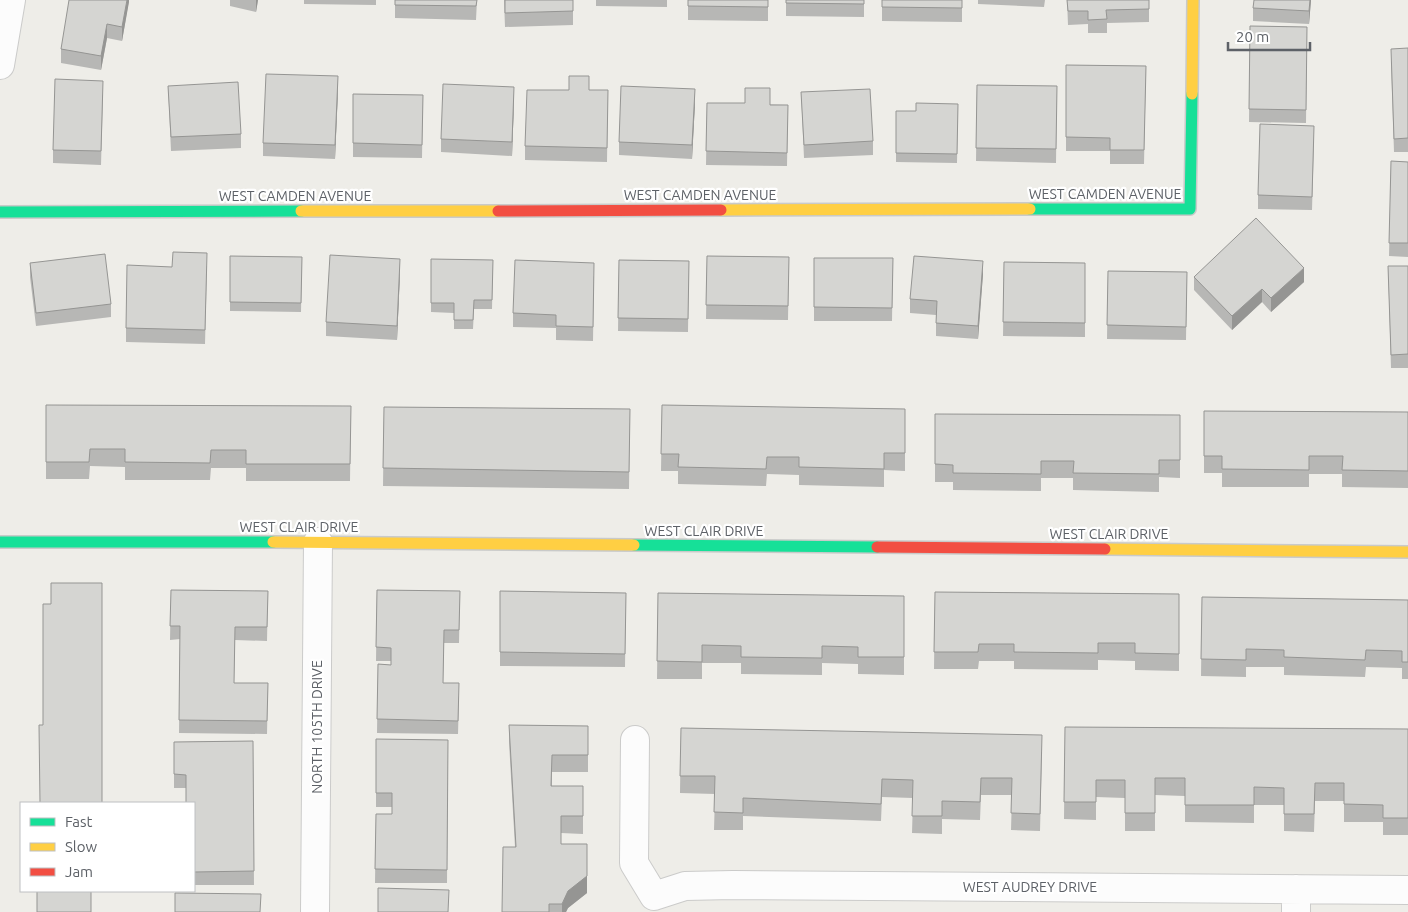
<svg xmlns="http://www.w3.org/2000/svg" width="1408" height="912" viewBox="0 0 1408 912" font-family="Ubuntu,sans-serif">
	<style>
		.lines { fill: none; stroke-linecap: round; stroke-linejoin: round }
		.street-casing { stroke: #cbcbca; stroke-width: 30 }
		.fast-casing { stroke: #c9cac9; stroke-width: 14 }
		.slow-casing { stroke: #c9cac9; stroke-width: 14 }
		.jam-casing { stroke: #c9cac9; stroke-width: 14 }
		.street { stroke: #fcfcfc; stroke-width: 28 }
		.fast { stroke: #16e098; stroke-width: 11 }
		.slow { stroke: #ffcf43; stroke-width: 11 }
		.jam { stroke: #f24e42; stroke-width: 11 }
		.wall { fill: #b7b7b5 }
		.shaded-wall { fill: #959593 }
		.building { fill: #d5d5d2; stroke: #959593 }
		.labels { text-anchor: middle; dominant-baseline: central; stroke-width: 4.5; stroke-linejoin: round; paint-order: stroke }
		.street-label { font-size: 14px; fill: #5d6167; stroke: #fff }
	</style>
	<rect width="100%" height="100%" fill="#eeede8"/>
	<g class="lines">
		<g class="street-casing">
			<path id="street" d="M0,65L11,0
				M635,740L634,863L654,896
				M1296,889V912
				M654,896L685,886L733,885L1408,890
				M315,912L318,542"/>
		</g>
		<g class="fast-casing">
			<path id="fast" d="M1030,209H1190L1192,94
				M0,212L301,211
				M0,542H273
				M634,545L877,547"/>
		</g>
		<g class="slow-casing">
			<path id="slow" d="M1192,94L1193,0
				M721,210L1030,209
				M301,211H498
				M273,542L634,545
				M1105,549L1408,552"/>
		</g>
		<g class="jam-casing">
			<path id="jam" d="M498,211L721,210
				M877,547L1105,549"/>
		</g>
		<use href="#street" class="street"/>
		<use href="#fast" class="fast"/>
		<use href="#slow" class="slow"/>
		<use href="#jam" class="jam"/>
	</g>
	<path class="wall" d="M129,0L122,41L107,38L101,70L61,63V49Z
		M230,0H258L256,12L230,6Z
		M304,0H376V5L304,4Z
		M395,0H477L476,20L395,18Z
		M504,0H573V25L505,27Z
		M596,0H667V7L596,6Z
		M688,0H768V21L688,20Z
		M786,0H864V17L786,16Z
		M882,0H962V22L882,21Z
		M978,0H1045L1044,7L978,4Z
		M1067,0H1149V22L1107,23V33H1088V24L1068,25Z
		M1311,0L1309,24L1253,21V8Z
		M1250,26L1307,27L1306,123L1249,122Z
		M1408,48V152H1394L1391,62Z
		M1066,65L1146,66L1144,164H1110V151H1066Z
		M977,85L1057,86L1056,163L976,161Z
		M168,86L241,134V148L171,151Z
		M338,90L335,159L263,156V143Z
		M589,90H608L607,162L525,160V146Z
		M801,92L873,141V155L804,158Z
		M103,94L101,165L53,163V150Z
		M353,94L423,95L422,158L353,157Z
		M514,101L512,156L441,152V139Z
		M695,103L692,159L619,155V142Z
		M707,103L788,105L787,166L706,165Z
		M958,104L957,163L896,162V111H916Z
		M1314,140L1312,210L1258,209V195Z
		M1391,161L1408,162V257L1389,256Z
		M230,256L302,257L301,312L230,311Z
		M707,256L789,257L788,320L706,319Z
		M814,258H893L892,321H814Z
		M431,259L493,260L492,309H474L473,329H454V313L431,312Z
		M619,260L689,261L688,332L618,331Z
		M1004,262L1085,263V337L1003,336Z
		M30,263L111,304V317L36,326L30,277Z
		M207,266L205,344L126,342V328Z
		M1388,266H1408V368H1391Z
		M1108,271L1187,272L1186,340L1107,339Z
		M400,273L397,340L326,336V322Z
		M983,274L978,339L936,336V315L910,313V299Z
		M594,276L593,341L556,340V328L513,327V313Z
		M1194,277L1304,282L1271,312L1262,302L1232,330L1194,290Z
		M46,405L351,406L350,481H246V468H211L210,480H125V467L90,466L89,479H46Z
		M662,405L905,409V471L884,470V487L799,485V475L767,474L766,486L678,484V471H661Z
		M384,407L630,409L629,489L383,486Z
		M1204,411L1408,412V488L1342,487V474H1309V487H1222V473H1204Z
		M935,414L1180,415V478L1159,477V492L1073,490V478H1041V491L953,490V482H935Z
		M171,590L268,591L267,641L235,640L234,683H268L267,734L179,733L180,639L170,640Z
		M377,590L460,591L459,643H444L443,683L459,697L458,734L377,733L378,664L391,665V661H376Z
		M500,591L626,593L625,667L500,666Z
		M935,592L1179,594V671L1135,670V661L1098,660V670L1014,669V661H979L978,669H934Z
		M658,593L904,596V675L858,674V664L822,663V675L741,674V663H702V679H657Z
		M1202,597L1408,600V679H1402V668L1366,667L1365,677L1284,675V667H1246V677L1201,676Z
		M509,725L588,726V772H552V786H583V834L561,833V844L587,893L568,908L566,912H502L515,847L509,742Z
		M1065,727L1408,729V835H1383V822H1344V801H1315L1314,832L1284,831V805H1254V823L1185,822V796L1155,795V831H1125V798L1096,797V820L1064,819Z
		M681,728L1042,752L1040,831L1011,830L1012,795H981L980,820L942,819V834L912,833L913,798L882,797L881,821L743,816V830H714L715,794L680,793Z
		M376,739L448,740L447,883H375L376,814H392V807H376Z
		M253,741L254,885H194V803L186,788H174V742Z"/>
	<path class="shaded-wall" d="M127,0H129V2L122,41V27Z
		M256,0H258L256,12Z
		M1310,0H1311L1309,24V11Z
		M107,24V38L101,70V56Z
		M338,76V90L335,159V145Z
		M514,87V101L512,156V142Z
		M695,89V103L692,159V145Z
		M400,259V273L397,340V326Z
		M983,261V274L978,339V326Z
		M1304,268V282L1271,312V298Z
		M1262,289V302L1232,330V316Z
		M587,844V893L568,908L566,912H562V904Z"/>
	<path class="building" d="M69,0H127L122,27L107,24L101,56L61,49Z
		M395,0H477L476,6L395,5Z
		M505,0H573V11L505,13Z
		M688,0H768V7L688,6Z
		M786,0H864V4L786,3Z
		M882,0H962V8L882,7Z
		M1067,0H1149V9L1106,10L1107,19L1088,20V11H1068Z
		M1254,0H1310L1309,11L1253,8Z
		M1250,26L1307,27L1306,110L1249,109Z
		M1408,48V138L1394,139L1391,49Z
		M1066,65L1146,66L1144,150H1110V138L1066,137Z
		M266,74L338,76L335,145L263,143Z
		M569,76H589V90H608L607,148L525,146L527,90H569Z
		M55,79L103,81L101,151L53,150Z
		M238,82L241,134L171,137L168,86Z
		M443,84L514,87L512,142L441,139Z
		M977,85L1057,86L1056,149L976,148Z
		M621,86L695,89L692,145L619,142Z
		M745,88H770V105H788L787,153L706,151L707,103H745Z
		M870,89L873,141L804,145L801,92Z
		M353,94L423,95L422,145L353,143Z
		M916,103L958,104L957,154L896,153V111H916Z
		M1260,124L1314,126L1312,197L1258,195Z
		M1391,161L1408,162V243H1389Z
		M1256,218L1304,268L1271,298L1262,289L1232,316L1194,277Z
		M173,252L207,253L205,330L126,328L127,265L172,267Z
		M105,254L111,304L36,313L30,263Z
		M330,255L400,259L397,326L326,322Z
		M230,256L302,257L301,303L230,302Z
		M707,256L789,257L788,306L706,305Z
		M914,256L983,261L978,326L936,323L937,301L910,299Z
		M814,258H893L892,308L814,307Z
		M431,259L493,260L492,300H474L473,320H454V303H431Z
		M515,260L594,263L593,327L556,326V315L513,313Z
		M619,260L689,261L688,319L618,318Z
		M1004,262L1085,263V323L1003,322Z
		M1388,266H1408V354L1391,355Z
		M1108,271L1187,272L1186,327L1107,325Z
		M46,405L351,406L350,464H246V450H211L210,463L125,462V449H90L89,462H46Z
		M662,405L905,409V453H884V469L799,467V457H767L766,469L678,467L679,454H661Z
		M384,407L630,409L629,472L383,468Z
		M1204,411L1408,412V471L1342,470L1343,456H1309V470L1222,469V456H1204Z
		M935,414L1180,415V460H1159V474L1073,473L1074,461H1041V474L953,473V465L935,464Z
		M51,583H102V803H40L39,725H43V604H51Z
		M171,590L268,591L267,627H235L234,683H268L267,721L179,720L180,626H170Z
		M377,590L460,591L459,630H444L443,683H459L458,721L377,719L378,664L391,665V648L376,647Z
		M500,591L626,593L625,654L500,652Z
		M935,592L1179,594V654L1135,653V643H1098V653L1014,652V644H979L978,652H934Z
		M658,593L904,596V657H858V647L822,646V658L741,657V646L702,645V662L657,661Z
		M1202,597L1408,600V662H1402V651L1366,650L1365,660L1284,657V650L1246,649V660L1201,659Z
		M509,725L588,726V755H552L551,786H583V816H561V844H587V876L568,891L562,904H549V912H502L503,847H516Z
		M1065,727L1408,729V818H1383V805L1344,804V783H1315L1314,814H1284V788L1254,787V805H1185V778H1155V813H1125V780H1096V802H1064Z
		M681,728L1042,735L1040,814L1011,813L1012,778H981L980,802L942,801V816H912L913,780L882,779L881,804L743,798V813L714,812L715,776H680Z
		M376,739L448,740L447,870L375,869L376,814H392V793H376Z
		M253,741L254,871L194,872V803H186V775L174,774V742Z
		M378,888L449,890L448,912H378Z
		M37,891H91V912H37Z
		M175,893L261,894L260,912H175Z"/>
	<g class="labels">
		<g class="street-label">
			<text x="1105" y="194">WEST CAMDEN AVENUE</text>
			<text x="700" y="195">WEST CAMDEN AVENUE</text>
			<text x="295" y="196">WEST CAMDEN AVENUE</text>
			<text x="299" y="527">WEST CLAIR DRIVE</text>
			<text x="704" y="531">WEST CLAIR DRIVE</text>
			<text x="1109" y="534">WEST CLAIR DRIVE</text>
			<text transform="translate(317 727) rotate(-90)">NORTH 105TH DRIVE</text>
			<text x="1030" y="887">WEST AUDREY DRIVE</text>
		</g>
	</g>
	<rect x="20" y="802" width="175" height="90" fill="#ffffff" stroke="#bec0c2"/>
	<rect x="30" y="818" width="25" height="8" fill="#16e098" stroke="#bec0c2"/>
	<text x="65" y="827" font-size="15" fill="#5d6167">Fast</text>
	<rect x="30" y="843" width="25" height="8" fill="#ffcf43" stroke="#bec0c2"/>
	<text x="65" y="852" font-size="15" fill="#5d6167">Slow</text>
	<rect x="30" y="868" width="25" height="8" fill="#f24e42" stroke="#bec0c2"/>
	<text x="65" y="877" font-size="15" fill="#5d6167">Jam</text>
	<path d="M1228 42v8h82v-8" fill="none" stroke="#5d6167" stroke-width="2.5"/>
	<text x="1236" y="42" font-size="15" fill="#5d6167" stroke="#ffffff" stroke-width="4" paint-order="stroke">20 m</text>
</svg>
